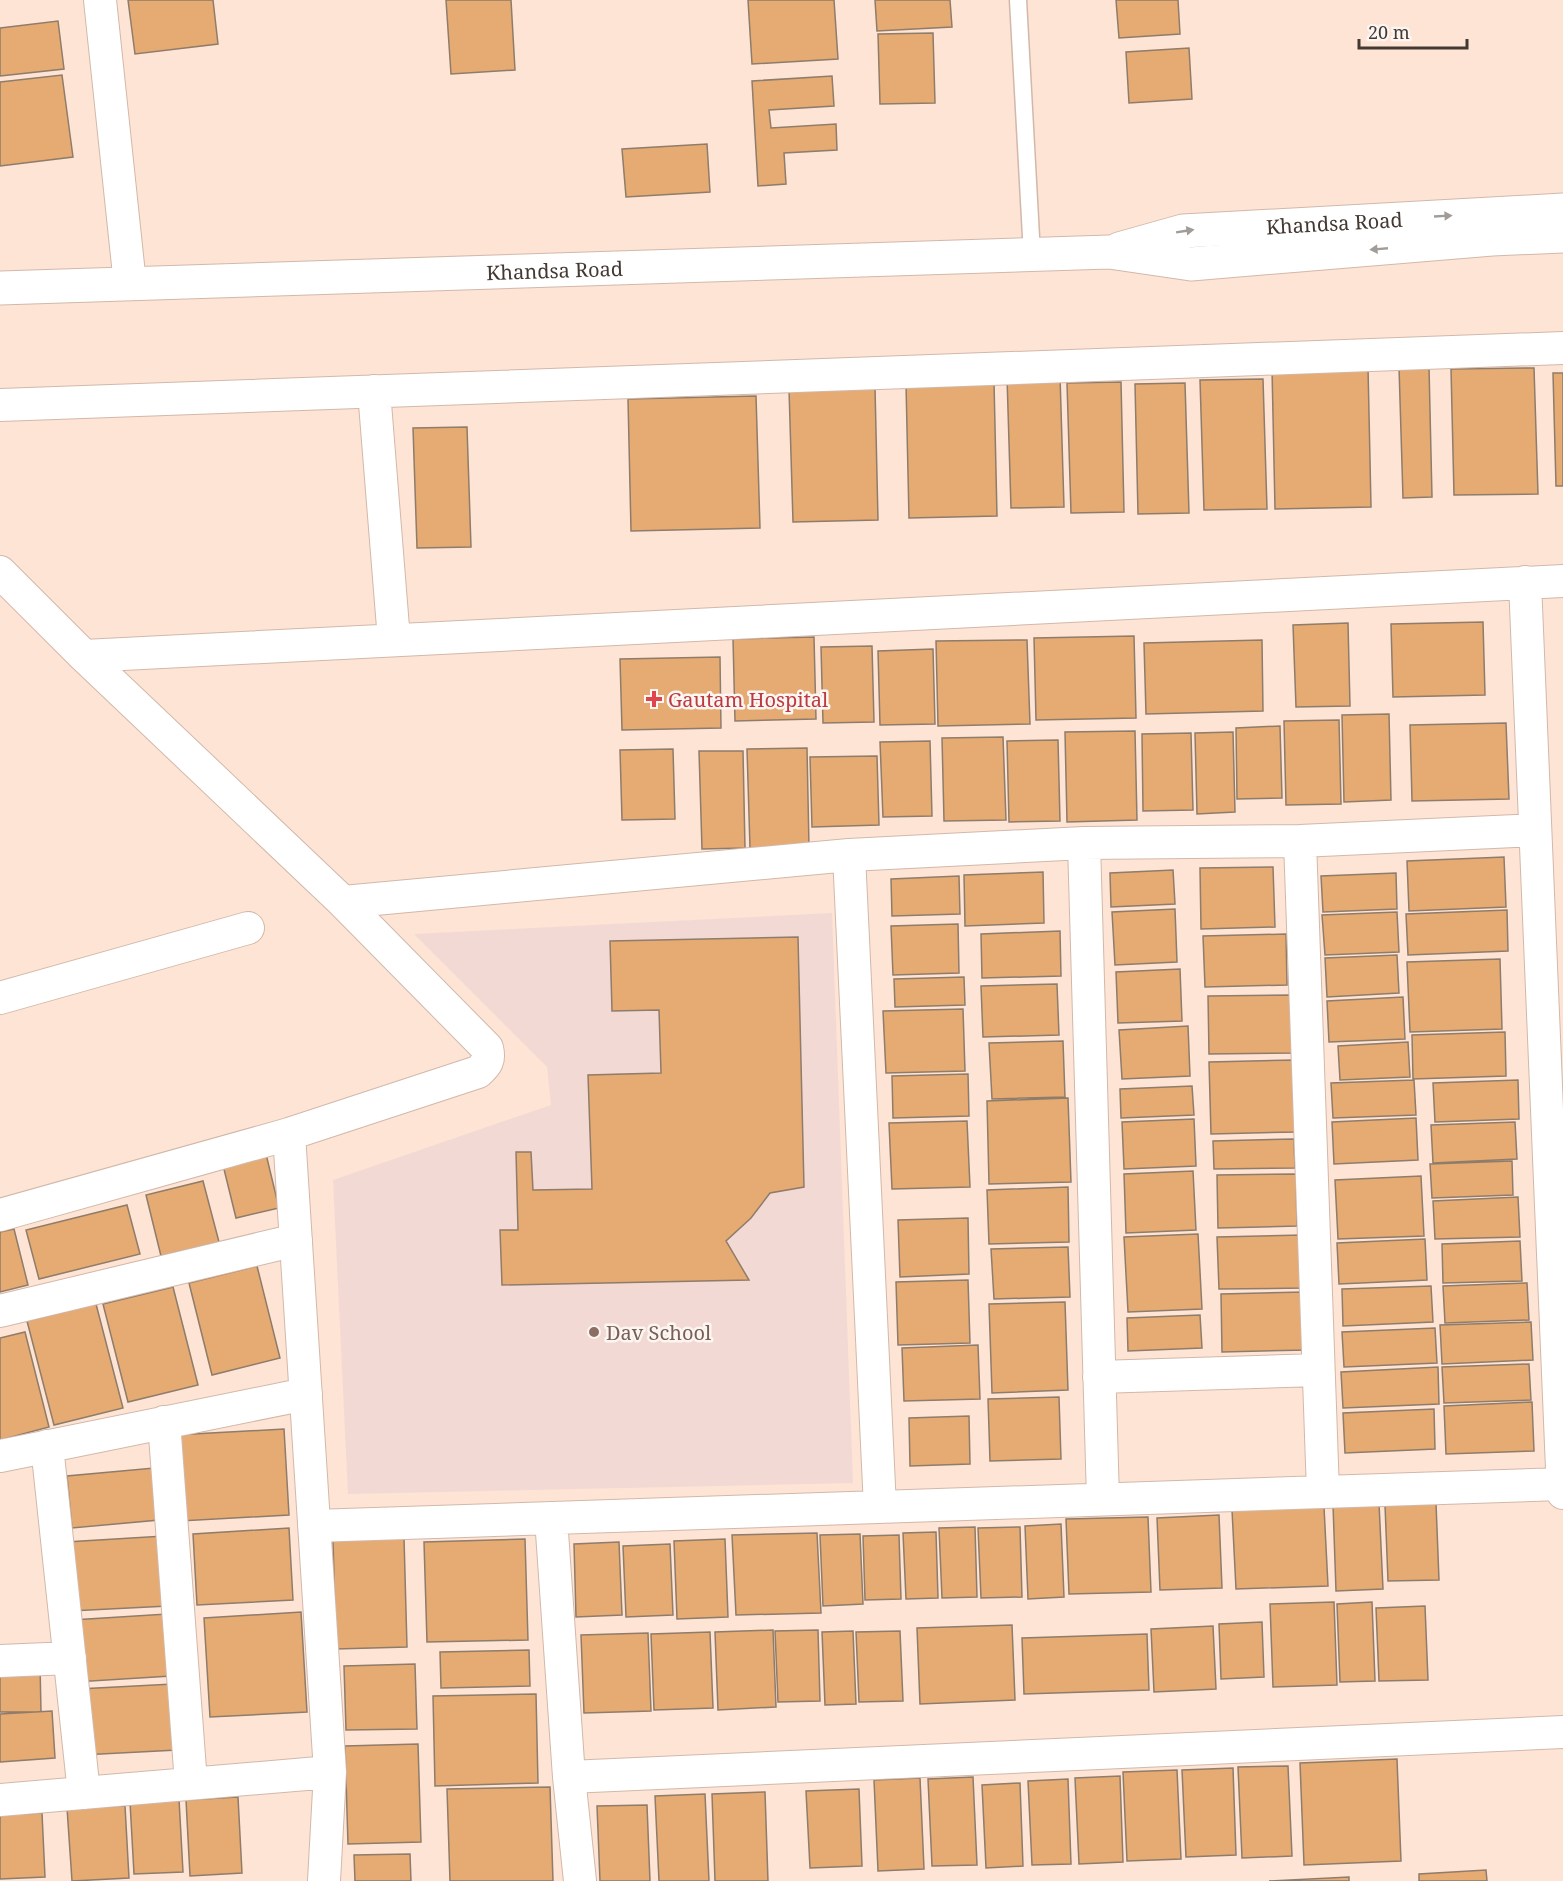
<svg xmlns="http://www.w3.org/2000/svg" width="1563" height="1881" viewBox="0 0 1563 1881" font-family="'Noto Serif',serif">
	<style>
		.education { fill: #f3d9d4 }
		.building { fill: #e5ab72; stroke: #8f7c6a; stroke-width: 1.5 }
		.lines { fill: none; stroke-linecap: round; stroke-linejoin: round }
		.lane-casing { stroke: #d2b8aa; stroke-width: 19 }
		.street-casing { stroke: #d2b8aa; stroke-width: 34 }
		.secondary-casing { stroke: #d2b8aa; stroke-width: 35 }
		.lane { stroke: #fff; stroke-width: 16 }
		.street { stroke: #fff; stroke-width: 32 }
		.secondary { stroke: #fff; stroke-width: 33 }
		.oneway { fill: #a19c98 }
		.health-dot { fill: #e0444e; stroke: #fbf6f2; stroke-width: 2 }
		.education-dot { fill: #8d6e63; stroke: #fbf6f2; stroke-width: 2 }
		.labels { text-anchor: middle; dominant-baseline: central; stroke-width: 5; stroke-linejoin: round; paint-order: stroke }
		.street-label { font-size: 20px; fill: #433832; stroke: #fbf6f2 }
		.health-label { font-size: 20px; fill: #be3a42; stroke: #fbf6f2; text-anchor: start }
		.education-label { font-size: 20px; fill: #785e54; stroke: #fbf6f2; text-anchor: start }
	</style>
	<rect width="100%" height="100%" fill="#fee4d4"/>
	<path class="education" d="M832,913L853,1483L348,1494L333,1180L551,1105L547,1067L414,934Z"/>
	<path class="building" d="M128,0H213L218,44L135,54Z
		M446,0H511L515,70L451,74Z
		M748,0H834L838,59L752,64Z
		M875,0H950L952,27L877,31Z
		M1116,0H1178L1180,34L1119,38Z
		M58,21L64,69L0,76V28Z
		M933,33L935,103L880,104L878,34Z
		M1189,48L1192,99L1129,103L1126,52Z
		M62,75L73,157L0,166V82Z
		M832,76L834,106L769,110L771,128L836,124L837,150L784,153L786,184L758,186L752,81Z
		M707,144L710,192L626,197L622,149Z
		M1368,367L1371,507L1275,509L1272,369Z
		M1399,367H1429L1432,497L1403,498Z
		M1534,368L1538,494L1454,495L1451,369Z
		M1553,373H1563V486H1556Z
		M1060,376L1064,507L1011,508L1007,377Z
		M1263,379L1267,509L1204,510L1200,380Z
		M994,382L997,516L909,518L906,384Z
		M1121,382L1124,512L1071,513L1067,383Z
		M1185,383L1189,513L1138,514L1135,384Z
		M875,387L878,520L793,522L789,389Z
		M756,396L760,528L631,531L628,399Z
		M467,427L471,547L417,548L413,428Z
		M1483,622L1485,695L1393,697L1391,624Z
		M1348,623L1350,706L1296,707L1293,625Z
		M1134,636L1136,718L1036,720L1034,638Z
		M814,637L816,719L735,721L733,639Z
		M1027,640L1030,724L938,726L936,641Z
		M1262,640L1263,711L1146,714L1144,643Z
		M872,646L874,722L823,723L821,647Z
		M933,649L935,724L880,725L878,651Z
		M720,657L721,728L622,730L620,659Z
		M1389,714L1391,800L1344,802L1342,715Z
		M1339,720L1341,804L1286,805L1284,721Z
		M1506,723L1509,799L1412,801L1410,725Z
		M1280,726L1282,798L1237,799L1236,728Z
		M1135,731L1137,820L1067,822L1065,732Z
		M1233,732L1235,812L1197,814L1195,733Z
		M1191,733L1193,810L1143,811L1142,734Z
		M1003,737L1006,820L944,821L942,738Z
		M1058,740L1060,821L1009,822L1007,741Z
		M930,741L932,816L883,817L880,742Z
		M807,748L809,847L750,848L747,749Z
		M673,749L675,819L622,820L620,750Z
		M699,751H743L745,848L702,849Z
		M877,756L879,825L812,827L810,757Z
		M1504,857L1506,907L1409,911L1407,861Z
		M1273,867L1275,927L1201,929L1200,868Z
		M1173,870L1175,904L1111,907L1110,873Z
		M1043,872L1044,923L965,926L964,875Z
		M1396,873L1397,909L1323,912L1321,876Z
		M959,876L960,914L892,916L891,879Z
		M1175,909L1177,962L1115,965L1112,912Z
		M1507,910L1508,951L1408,955L1406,914Z
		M1397,912L1399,952L1325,955L1322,915Z
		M958,924L959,973L893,975L891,926Z
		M1060,931L1061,976L982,978L981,934Z
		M1286,934L1287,985L1205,987L1203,936Z
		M798,937L804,1187L770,1193L751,1218L726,1241L749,1280L502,1285L500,1230H518L516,1152H531L533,1190L592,1189L588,1075L661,1073L659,1010L612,1011L610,941Z
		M1397,955L1399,993L1327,997L1325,958Z
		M1500,959L1502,1029L1410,1032L1407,962Z
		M1180,969L1182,1021L1118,1023L1116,972Z
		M964,977L965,1005L895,1007L894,979Z
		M1057,984L1059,1035L983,1037L981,986Z
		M1293,995L1295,1053L1209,1054L1208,996Z
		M1403,997L1405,1039L1329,1042L1327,1001Z
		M963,1009L965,1071L886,1073L883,1011Z
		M1188,1026L1190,1076L1122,1079L1119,1030Z
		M1505,1032L1506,1076L1413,1079L1412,1035Z
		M1063,1041L1065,1097L992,1099L989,1043Z
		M1408,1042L1410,1077L1340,1080L1338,1046Z
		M1295,1060L1296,1132L1211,1134L1209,1062Z
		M968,1074L969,1116L893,1118L892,1076Z
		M1414,1080L1416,1115L1333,1118L1331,1083Z
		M1518,1080L1519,1119L1435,1122L1433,1083Z
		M1192,1086L1194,1115L1121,1118L1120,1089Z
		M1068,1098L1071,1182L989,1184L987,1101Z
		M1416,1118L1418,1160L1334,1164L1332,1122Z
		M1194,1119L1196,1166L1124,1169L1122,1122Z
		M967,1121L970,1187L892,1189L889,1123Z
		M1515,1122L1517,1159L1433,1163L1431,1125Z
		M1294,1139L1295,1168L1214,1169L1213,1141Z
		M265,1150L279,1208L236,1218L222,1161Z
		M1512,1161L1513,1195L1432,1198L1430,1164Z
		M1193,1171L1196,1230L1126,1233L1124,1174Z
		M1296,1174L1297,1226L1218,1228L1217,1175Z
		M1421,1176L1424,1236L1338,1239L1335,1180Z
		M203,1181L219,1242L161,1256L146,1195Z
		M1068,1187L1069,1242L989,1244L987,1190Z
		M1518,1197L1520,1237L1435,1239L1433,1201Z
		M127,1205L140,1254L39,1279L26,1230Z
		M968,1218L969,1274L900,1277L898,1220Z
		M14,1229L28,1285L0,1292V1232Z
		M1198,1234L1202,1309L1128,1312L1124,1237Z
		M1303,1235L1304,1288L1219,1289L1217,1237Z
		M1425,1239L1427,1280L1339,1284L1337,1243Z
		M1520,1241L1522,1281L1443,1283L1442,1244Z
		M1068,1247L1070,1297L994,1299L991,1249Z
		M257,1266L280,1358L212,1375L189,1283Z
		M968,1280L970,1343L898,1345L896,1282Z
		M1527,1283L1529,1320L1445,1323L1443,1286Z
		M1431,1286L1433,1322L1343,1326L1342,1289Z
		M173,1287L198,1385L128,1402L103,1304Z
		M1305,1292L1307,1350L1222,1352L1221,1294Z
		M1065,1302L1068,1390L992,1393L989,1304Z
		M96,1304L123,1408L54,1425L27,1321Z
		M1200,1315L1202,1348L1128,1351L1127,1318Z
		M1531,1322L1533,1360L1442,1364L1440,1325Z
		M1435,1328L1437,1363L1344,1367L1342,1332Z
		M25,1332L49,1427L0,1440V1338Z
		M978,1345L980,1399L904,1401L902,1348Z
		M1529,1364L1531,1400L1444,1403L1442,1367Z
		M1438,1367L1439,1404L1343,1408L1341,1372Z
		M1059,1397L1061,1459L990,1461L988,1399Z
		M1532,1402L1534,1451L1446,1454L1444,1406Z
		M1434,1409L1435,1449L1345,1453L1343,1413Z
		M969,1416L970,1464L910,1466L909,1418Z
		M284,1429L289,1515L180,1521L175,1435Z
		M154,1468L159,1520L72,1528L67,1476Z
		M1379,1503L1383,1589L1336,1591L1333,1505Z
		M1436,1503L1439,1580L1388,1581L1385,1505Z
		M1324,1507L1328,1586L1236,1589L1232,1510Z
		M1219,1515L1222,1588L1160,1590L1157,1518Z
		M1148,1517L1151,1592L1069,1594L1066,1519Z
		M1061,1524L1064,1597L1028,1599L1025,1526Z
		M975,1527L977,1597L942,1598L939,1528Z
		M1020,1527L1022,1597L981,1598L978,1528Z
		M289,1528L293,1600L197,1605L193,1534Z
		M936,1532L938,1598L906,1599L903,1533Z
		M817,1533L821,1613L736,1615L732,1535Z
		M860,1534L863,1604L823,1606L820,1535Z
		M899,1535L901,1599L865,1600L863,1536Z
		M164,1536L168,1606L70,1611L66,1542Z
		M404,1538L407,1647L336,1649L333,1540Z
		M525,1539L528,1640L427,1642L424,1542Z
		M725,1539L728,1617L677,1619L674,1541Z
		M619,1542L622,1615L576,1617L574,1544Z
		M670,1544L673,1615L626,1617L623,1546Z
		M1334,1602L1337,1685L1273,1687L1270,1604Z
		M1372,1602L1375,1681L1340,1682L1337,1604Z
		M1425,1606L1428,1680L1379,1681L1376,1608Z
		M301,1612L307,1712L210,1717L204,1618Z
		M167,1614L171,1676L75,1682L72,1620Z
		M1262,1622L1264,1677L1221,1679L1219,1624Z
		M1012,1625L1015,1700L920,1704L917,1628Z
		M1213,1626L1216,1689L1154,1692L1151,1629Z
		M773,1630L776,1707L718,1710L715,1632Z
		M818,1630L820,1701L778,1702L775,1631Z
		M853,1631L856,1704L825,1705L822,1632Z
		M900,1631L903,1701L859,1702L856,1632Z
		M710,1632L713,1708L654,1710L651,1634Z
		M648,1633L651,1711L584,1713L581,1635Z
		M1147,1634L1149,1690L1024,1694L1022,1638Z
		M529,1650L530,1686L441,1688L440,1652Z
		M40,1664L41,1712H0V1665Z
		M415,1664L417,1729L346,1730L344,1666Z
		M173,1684L177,1750L82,1755L78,1689Z
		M536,1694L538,1783L435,1786L433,1696Z
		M52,1711L55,1758L0,1762V1714Z
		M418,1744L421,1842L348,1844L345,1746Z
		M1397,1759L1401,1861L1304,1865L1300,1763Z
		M1288,1766L1292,1856L1242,1858L1238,1767Z
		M1233,1768L1236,1855L1186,1857L1182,1770Z
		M1177,1770L1181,1859L1127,1861L1123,1772Z
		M1120,1776L1123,1862L1079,1864L1075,1778Z
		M973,1777L977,1865L932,1866L928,1779Z
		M920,1778L924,1869L878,1871L874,1780Z
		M1068,1779L1071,1864L1032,1865L1028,1781Z
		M1020,1783L1023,1866L986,1868L982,1785Z
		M550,1787L553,1881H450L447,1789Z
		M859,1789L862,1866L810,1868L806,1791Z
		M765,1792L768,1881H715L712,1794Z
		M705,1794L709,1881H659L655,1796Z
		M238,1797L242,1873L190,1876L186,1800Z
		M179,1799L183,1872L134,1874L130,1802Z
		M647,1805L650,1881H600L597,1806Z
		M125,1806L129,1878L72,1881L67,1808Z
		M42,1813L45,1877L0,1879V1815Z
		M410,1854L411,1881H355L354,1855Z
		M1486,1870L1487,1881H1419V1874Z
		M1349,1877V1881H1269Z"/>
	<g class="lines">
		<g class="lane-casing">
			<path id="lane" d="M1018,0L1032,255"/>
		</g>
		<g class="street-casing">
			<path id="street" d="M100,0L130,284
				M374,391L394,640
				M0,405L1563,348
				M0,572L84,656L343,902L487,1048C490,1060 487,1064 478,1072L289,1134L0,1215
				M1525,582L1563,1493
				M84,656L1563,581
				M1300,841L1323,1492
				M1084,843L1103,1499
				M849,855L880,1507
				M343,902L849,855L1084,843L1300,841L1535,830
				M0,998L248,928
				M289,1134L330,1772L324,1881
				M0,1311L296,1240
				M1099,1377L1318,1370
				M164,1422L191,1783
				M47,1446L84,1793
				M0,1456L306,1394
				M551,1518L569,1777L580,1881
				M314,1526L1563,1484
				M0,1661L70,1658
				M569,1777L1563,1732
				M0,1800L330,1772"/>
		</g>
		<g class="secondary-casing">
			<g id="secondary">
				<path id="s1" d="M1119,249L1183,231L1563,210"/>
				<path id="s2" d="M0,288L1109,252L1191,264L1492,239L1563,236"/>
			</g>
		</g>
		<use href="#lane" class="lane"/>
		<use href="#street" class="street"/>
		<use href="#secondary" class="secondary"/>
	</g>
	<defs><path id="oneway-solid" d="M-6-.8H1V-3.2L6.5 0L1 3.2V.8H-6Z" transform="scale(1.5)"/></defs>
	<g class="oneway">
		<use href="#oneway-solid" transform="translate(1443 216) rotate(-3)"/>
		<use href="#oneway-solid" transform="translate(1185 231) rotate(-9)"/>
		<use href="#oneway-solid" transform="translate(1379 249) rotate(175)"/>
	</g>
	<path class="health-dot" d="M651 690h6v6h6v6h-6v6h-6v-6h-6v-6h6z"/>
	<circle class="education-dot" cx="594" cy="1332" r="6"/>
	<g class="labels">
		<g class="street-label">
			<text stroke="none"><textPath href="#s1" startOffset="218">Khandsa Road</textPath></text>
			<text stroke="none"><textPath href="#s2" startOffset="555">Khandsa Road</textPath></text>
		</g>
		<g class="health-label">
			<text x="668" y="699">Gautam Hospital</text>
		</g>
		<g class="education-label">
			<text x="606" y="1332">Dav School</text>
		</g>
	</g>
	<path d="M1359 39v9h108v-9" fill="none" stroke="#433832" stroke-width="3"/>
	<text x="1368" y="39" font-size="18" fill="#433832" stroke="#fbf6f2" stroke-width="4.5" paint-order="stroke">20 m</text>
</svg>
